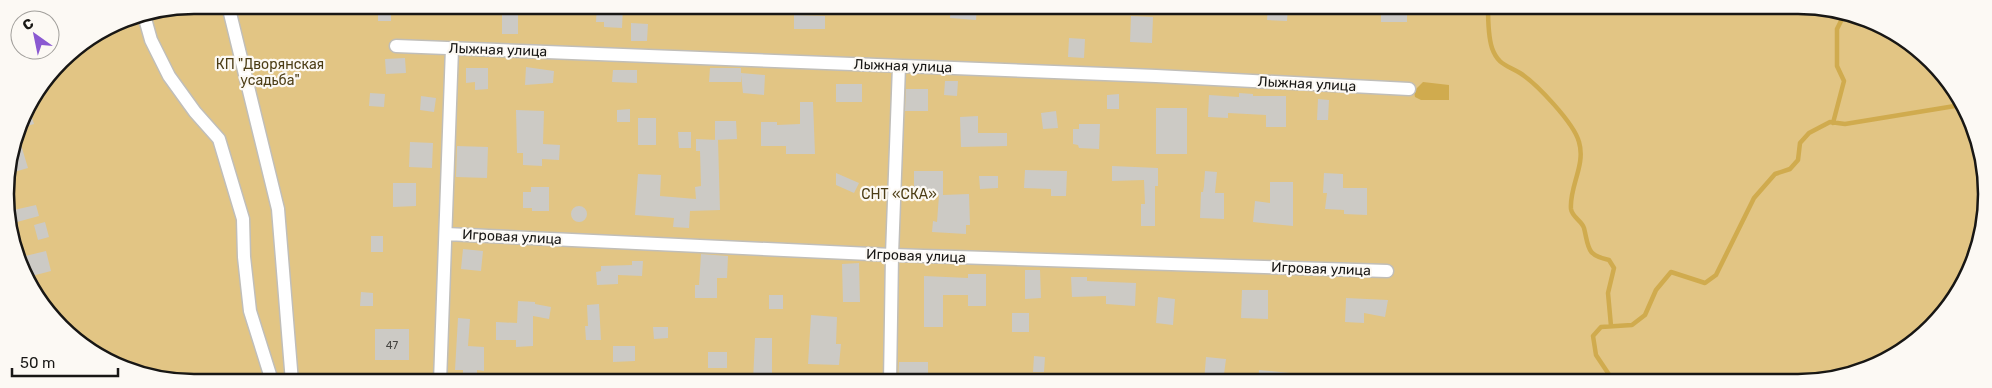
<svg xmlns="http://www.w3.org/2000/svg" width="1992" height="388" viewBox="0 0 1992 388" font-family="Rubik,sans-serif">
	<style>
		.green { fill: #e2c584 }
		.water { fill: #d0ab4e }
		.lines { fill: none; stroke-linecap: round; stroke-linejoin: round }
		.stream { stroke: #d0ab4e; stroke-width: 4.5 }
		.building { fill: #cccac5 }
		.minor-casing { stroke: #c0beb9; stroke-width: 15 }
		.minor { stroke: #fff; stroke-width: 12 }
		.labels { text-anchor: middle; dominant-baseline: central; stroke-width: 4.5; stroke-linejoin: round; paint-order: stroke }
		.number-label { font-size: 11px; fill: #454441 }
		.street-label { font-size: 14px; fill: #181715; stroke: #fcf9f4 }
		.park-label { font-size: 14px; fill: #4c3d15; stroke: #fcf9f4 }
		.rim { fill: none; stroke: #181715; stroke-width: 2.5 }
	</style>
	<rect width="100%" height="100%" fill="#fcf9f4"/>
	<path class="green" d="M194,5L1822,7L1892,30L1948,79L1980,145L1985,218L1968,277L1931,328L1881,364L1811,383L170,381L100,358L52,318L15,254L5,182L24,111L61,60L122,19Z"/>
	<path class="water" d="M1423,82L1449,85V100H1421L1415,97L1414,91Z"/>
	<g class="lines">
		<path class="stream" d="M1488,6C1488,19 1488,36 1492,48C1498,65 1507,65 1520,73C1536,83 1574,123 1579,142C1586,165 1569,187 1571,209C1572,217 1582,221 1584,228C1589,248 1586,255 1609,260L1614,268L1608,293L1611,326
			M1833,123L1844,81L1837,66V29L1842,19L1848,15
			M1614,382L1596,355L1593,336L1601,327L1632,325L1645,315L1656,290L1671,272L1705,283L1716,275L1754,198L1775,174L1790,169L1798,160L1800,143L1809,133L1830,122L1845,124L1961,105"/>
	</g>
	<path class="building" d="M378,5H391V21H378Z
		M597,5L623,6L622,28L604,27V22H596Z
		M951,6H977L976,20L950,18Z
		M1268,6H1288L1287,21L1267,20Z
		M502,9H518V34H502Z
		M1381,9H1407V22H1381Z
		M794,15L825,16V29H794Z
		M1131,16L1153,17L1152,43L1130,42Z
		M631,23L648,24L647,41H631Z
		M1069,38L1085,39L1084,58L1068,57Z
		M405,58L406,73L386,74L385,59Z
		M526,67L554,71L553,83L525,85Z
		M466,68H488V89L475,90V82L466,83Z
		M710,68H741V73L765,75L764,95L743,93L741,75V82H709Z
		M613,70H637V83L612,82Z
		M945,81H958L957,96L944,95Z
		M836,84H862V102H836Z
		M906,89H928V111H905Z
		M370,93L385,94L384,107L369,106Z
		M1239,93L1253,94V96H1286V127H1266V115L1228,113V118L1208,117L1209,95L1239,97Z
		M1119,94V109H1107V95Z
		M421,96L436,98L434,112L420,110Z
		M1318,99L1329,100L1328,120H1317Z
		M800,102H813L815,154H786V146H761V122H777V125L800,124Z
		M28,105L34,124L20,128L24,111Z
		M1156,108H1187V154H1156Z
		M630,109V122H617V110Z
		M516,110L544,111L543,144L560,145L559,160L542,159V166L523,165V153H517Z
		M1056,111L1058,128L1043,129L1041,113Z
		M978,116V133H1007V146L961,147L960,117Z
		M638,118H656V145H638Z
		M715,121H736L737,139L715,140Z
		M1079,124H1100L1099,149L1079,148L1078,145L1073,144V129H1079Z
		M678,132H691V148H679Z
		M18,135L28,168L7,174Z
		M696,139L718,140L720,210L690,211L689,228L673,227L674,218L635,215L638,174L661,175L660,196L696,199L695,187L701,186L700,151H696Z
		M410,142L433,143L432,168L409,167Z
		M457,146L488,147L487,178L456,177Z
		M1112,166L1158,168V186H1155V226H1141V204H1145L1144,180L1112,181Z
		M1025,170L1067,171L1066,196H1051V189L1024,188Z
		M914,171H943V195L969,194L970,225H966V234L932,232L933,221L937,222L939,195L914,196Z
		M1205,171L1217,172L1215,193H1224V219L1200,218L1201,192H1203L1204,186Z
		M836,173L859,183L854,193L836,185Z
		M1324,173L1343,174V188H1367V215L1344,214V210L1325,209L1327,193H1323Z
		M979,176H998V188L980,189Z
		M1270,182H1293V226L1253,222L1255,201L1270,203Z
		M393,183H416V206L393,207Z
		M531,187H549V211H532V208H523V192H531Z
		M36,205L39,216L17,222L14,210Z
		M571 214a8 8 0 1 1 16 0a8 8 0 1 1-16 0Z
		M45,222L49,237L38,240L34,225Z
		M371,236H383V252H371Z
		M463,249L483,251L481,271L461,269Z
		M46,251L51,271L28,277L17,258Z
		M701,254L728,256L727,278H717V298H695V285H699Z
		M632,261H643L642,276L618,275V284L597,285L596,272L601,271V266L632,265Z
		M859,263L860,302H843L842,264Z
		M1025,270H1040L1041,298L1025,299Z
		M968,274H986V306H968V295H943V327H924V276L968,278Z
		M1071,277H1087V281L1136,283L1135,306L1106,304V296L1072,297Z
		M1242,290H1268V319L1241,318Z
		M361,292L373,293V306H360Z
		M769,295H783V309H769Z
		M1158,297L1175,299L1173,325L1156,323Z
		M1346,298L1388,300L1385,317L1364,313V323L1345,322Z
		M518,301L535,302V304L551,307L549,319L533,316V346L516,347V340H496V322L517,323Z
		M599,304L601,340H586L585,326H588L587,305Z
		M1012,313H1029V332H1012Z
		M811,315L837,317L836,344H841L839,365L808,364Z
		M458,318L470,319L468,346L484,347V371L477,370V377L463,376V370H455Z
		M653,327H668V338L654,339Z
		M375,329H409V360H375Z
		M755,338H772V382H753Z
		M613,346H635V361L613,362Z
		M708,352H727V368H708Z
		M1034,356L1045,357L1044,372H1033Z
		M1206,357L1226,359L1223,382H1204Z
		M899,362H928V382H898Z
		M1259,370L1300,374V382H1258Z"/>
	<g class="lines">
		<g class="minor-casing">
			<path id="minor" d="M228,5L278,209L292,382
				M144,15L151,40L169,76L195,112L219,139L243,219L244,257L250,311L272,381
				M396,46L1156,76L1409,89
				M446,234L892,255L1387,271
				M440,382L452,48
				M890,382L892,255L899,66"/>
		</g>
		<use href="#minor" class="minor"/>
	</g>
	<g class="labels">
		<g class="number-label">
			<text x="392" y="345">47</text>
		</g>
		<g class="street-label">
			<text transform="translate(498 50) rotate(2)">Лыжная улица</text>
			<text transform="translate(903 66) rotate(2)">Лыжная улица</text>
			<text transform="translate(1307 84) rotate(3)">Лыжная улица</text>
			<text transform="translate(512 237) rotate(3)">Игровая улица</text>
			<text transform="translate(916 256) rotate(2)">Игровая улица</text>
			<text transform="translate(1321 269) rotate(2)">Игровая улица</text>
		</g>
		<g class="park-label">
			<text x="270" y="64">КП "Дворянская<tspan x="270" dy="16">усадьба"</tspan></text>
			<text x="899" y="194">СНТ «СКА»</text>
		</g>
	</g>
	<path d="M0 0H1992V388H0ZM194 14H1798A180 180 0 0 1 1978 194V194A180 180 0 0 1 1798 374H194A180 180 0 0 1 14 194V194A180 180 0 0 1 194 14Z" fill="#fcf9f4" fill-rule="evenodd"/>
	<path class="rim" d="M194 14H1798A180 180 0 0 1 1978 194V194A180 180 0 0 1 1798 374H194A180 180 0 0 1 14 194V194A180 180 0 0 1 194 14Z"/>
	<g transform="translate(35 35) rotate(327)"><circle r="24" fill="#fcf9f4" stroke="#a19f9b"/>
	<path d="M0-4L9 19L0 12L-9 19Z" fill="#8a59d1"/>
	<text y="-8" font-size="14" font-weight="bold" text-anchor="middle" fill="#181715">С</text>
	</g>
	<path d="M12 368v8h106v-8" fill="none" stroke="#181715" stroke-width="2.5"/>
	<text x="20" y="368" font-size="15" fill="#181715" stroke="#fcf9f4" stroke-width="4" paint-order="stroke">50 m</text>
</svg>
